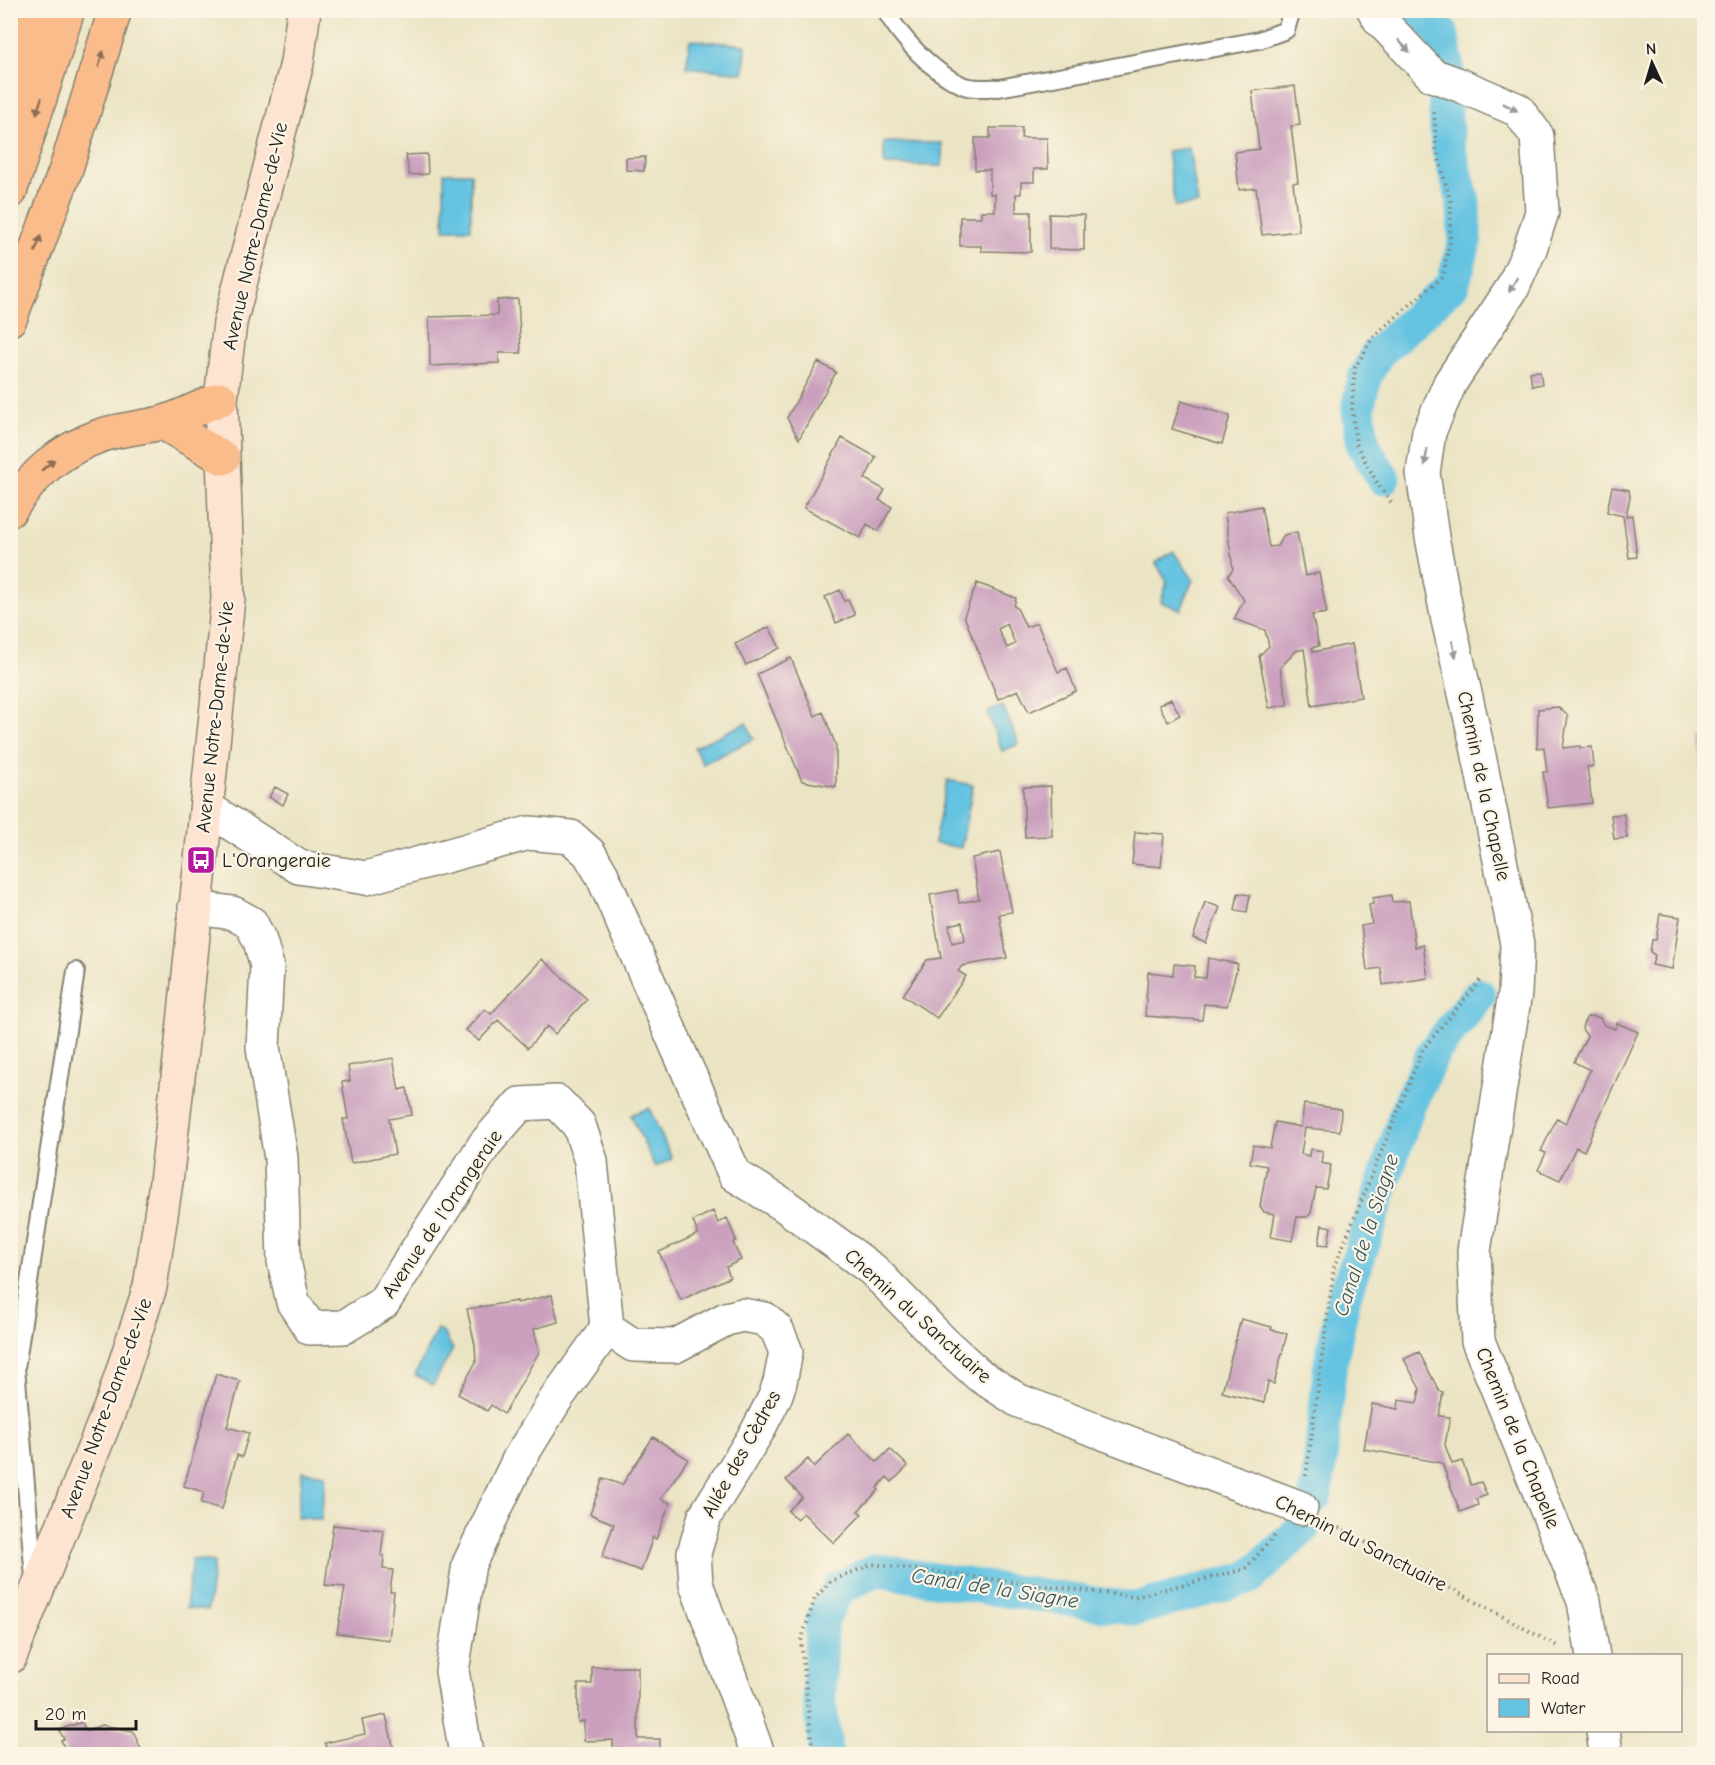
<svg xmlns="http://www.w3.org/2000/svg" width="1715" height="1765" viewBox="0 0 1715 1765" font-family="'Comic Neue',sans-serif">
	<style>
		.water { fill: #63c3e1; stroke: #40707e; stroke-width: 1.5 }
		.lines { fill: none; stroke-linecap: round; stroke-linejoin: round }
		.canal { stroke: #63c3e1; stroke-width: 34 }
		.building { fill: #caa0be; fill-rule: evenodd }
		.service-casing { stroke: #848070; stroke-width: 20 }
		.minor-casing { stroke: #848070; stroke-width: 36 }
		.secondary-casing { stroke: #848070; stroke-width: 36 }
		.trunk-casing { stroke: #848070; stroke-width: 36 }
		.path { stroke: #848070; stroke-width: 4; stroke-dasharray: 1.5 4.5; stroke-linecap: butt }
		.service { stroke: #fff; stroke-width: 16 }
		.minor { stroke: #fff; stroke-width: 33 }
		.secondary { stroke: #fde4d1; stroke-width: 33 }
		.trunk { stroke: #fabc8b; stroke-width: 33 }
		.oneway { fill: #999 }
		.oneway2 { fill: #8b6c54 }
		.labels { text-anchor: middle; dominant-baseline: central; stroke-width: 4.5; stroke-linejoin: round; paint-order: stroke }
		.street-label { font-size: 20px; fill: #1c1c1c; stroke: #fcf5e5 }
		.poi-label { font-size: 20px; fill: #1c1c1c; stroke: #fcf5e5; text-anchor: start }
		.water-label { font-size: 21px; font-style: italic; fill: #355661; stroke: #fcf5e5 }
	</style>
	<rect width="100%" height="100%" fill="#fcf5e5"/>
	<filter id="ink" filterUnits="userSpaceOnUse"><feTurbulence type="fractalNoise" baseFrequency=".0167" numOctaves="2"/><feDisplacementMap in="SourceGraphic" scale="12" xChannelSelector="R" yChannelSelector="G"/><feConvolveMatrix kernelMatrix="1 2 1 2 8 2 1 2 1" color-interpolation-filters="sRGB"/></filter>
	<filter id="wash" filterUnits="userSpaceOnUse"><feTurbulence type="fractalNoise" baseFrequency=".008" numOctaves="4" result="noise"/><feDisplacementMap in="SourceGraphic" scale="24" xChannelSelector="R" yChannelSelector="G"/><feGaussianBlur stdDeviation="1.35" result="paint"/><feColorMatrix in="noise" values="0 0 0 0 0 0 0 0 0 0 0 0 0 0 0 0 0 1.4 0 .05"/><feComposite in="paint" operator="in"/></filter>
	<g filter="url(#wash)">
		<rect width="100%" height="100%" fill="#ebe4c4"/>
		<path class="water" d="M690,40L746,45L744,73L686,67Z
			M884,142L942,143V166L884,165Z
			M1189,148L1198,204L1175,207L1167,151Z
			M444,173H471V229H444Z
			M1173,551L1193,579L1181,610L1161,602L1167,582L1156,563Z
			M1003,706L1019,744L1002,751L987,712Z
			M746,723L754,739L703,764L694,747Z
			M947,780L973,785L961,848L934,843Z
			M649,1108L672,1159L655,1167L631,1115Z
			M437,1329L444,1334L453,1349L433,1385L415,1375Z
			M302,1471L326,1474L321,1520L297,1517Z
			M192,1559L214,1562L208,1610L186,1608Z"/>
		<g class="lines">
			<path class="canal" d="M1383,478L1363,445L1358,407L1365,377L1377,354L1453,284L1465,241L1463,199L1448,147L1445,109L1447,64L1442,34L1419,10
				M1315,1497L1320,1463L1330,1366L1344,1297L1363,1245L1408,1107L1434,1051L1479,995
				M826,1754L819,1696L822,1620L839,1588L876,1570L987,1588L1135,1609L1249,1578L1303,1528"/>
		</g>
		<g id="blocks">
			<path class="building" d="M1295,86L1300,125L1291,126L1298,182L1293,183L1299,231L1262,235L1256,188L1239,190L1235,152L1259,149L1252,91Z
				M990,128H1022L1021,138H1047L1048,169H1034V182H1021V194H1016V212H1031V252L981,251V246H960V217H981V211H995V194H990V170H975V138H990Z
				M427,154L428,174L409,175L406,155Z
				M645,157L644,171L626,170V158Z
				M1049,214L1084,215V250L1049,249Z
				M518,299L521,353H499V363L430,366L429,317L497,315V300Z
				M818,362L836,372L799,439L787,418Z
				M1540,371L1542,384L1532,386L1530,372Z
				M1181,401L1230,416L1222,444L1172,429Z
				M1698,411L1704,412V437H1699Z
				M842,438L876,457L865,479L885,490L879,500L892,507L878,531L867,524L860,538L804,508Z
				M1612,487L1629,490L1630,497L1626,516L1632,515L1637,557L1629,558L1623,516L1607,512Z
				M1261,506L1269,547L1277,546L1284,535L1297,532L1305,576L1319,573L1327,613L1312,615L1319,646L1312,648L1313,652L1352,644L1361,697L1312,706L1304,649L1296,651L1280,668L1288,705L1269,708L1259,656L1269,646L1265,630L1234,619L1244,600L1228,576L1233,569L1225,513Z
				M977,583L1016,598L1014,606L1017,608L1026,627L1037,623L1058,672L1067,668L1076,691L1029,712L1018,690L998,699L964,616ZM1007,624L1015,644L1007,648L998,629Z
				M840,590L844,601L848,600L855,615L836,623L825,597Z
				M769,627L780,648L746,665L735,644Z
				M791,658L815,716L823,712L836,746V787L802,781L757,674Z
				M1171,699L1180,715L1168,722L1159,705Z
				M1558,707L1568,716L1563,748L1580,746V748L1592,747L1594,766L1587,767L1592,803L1548,808L1543,772H1547L1544,747L1537,748L1538,709Z
				M1700,737H1704V784H1702Z
				M1051,786L1052,836L1025,837L1023,787Z
				M275,787L288,794L283,805L269,797Z
				M1624,814L1627,838L1614,839L1611,815Z
				M1135,832L1164,834L1161,867L1132,864Z
				M1000,852L1012,912L999,914L1007,958L962,966L958,971L966,976L937,1018L903,995L927,960L941,958L930,895L957,890L959,903L979,899L972,858ZM962,922L965,940L952,943L949,925Z
				M1238,893L1250,895L1247,912L1235,910Z
				M1391,895L1392,902L1409,901L1415,947L1423,945L1428,978L1383,985L1381,968L1367,970L1361,926L1372,924L1369,905L1373,904V898Z
				M1205,902L1220,907L1206,943L1193,938Z
				M1660,914L1680,917L1672,969L1652,965L1655,955L1650,952L1652,940H1656Z
				M1208,958L1238,964L1227,1006L1204,1004L1202,1020L1145,1016L1148,972L1173,975L1174,964L1195,966L1194,977L1206,978Z
				M542,959L587,999L555,1034L547,1026L528,1048L498,1020L479,1041L466,1030L485,1009L491,1014Z
				M1592,1016L1600,1018L1604,1025L1615,1029L1617,1023L1638,1032L1584,1151L1576,1147L1560,1180L1538,1170L1546,1153L1541,1151L1557,1118L1566,1123L1590,1070L1574,1062L1587,1036L1582,1029L1583,1024L1587,1017Z
				M393,1058L399,1090L407,1088L412,1115L389,1119L395,1154L351,1163L343,1119H348L342,1082L350,1081L348,1066Z
				M1304,1104L1341,1109L1340,1131L1305,1128L1301,1154L1309,1156L1310,1149L1323,1151L1321,1163L1331,1165L1326,1189L1316,1188L1311,1213L1307,1217H1297L1292,1241L1271,1237L1275,1214L1264,1212L1260,1206L1267,1166L1250,1163L1253,1145L1270,1148L1275,1122L1301,1127Z
				M713,1211L718,1223L727,1218L736,1240L733,1243L741,1260L726,1267L730,1277L681,1300L659,1252L698,1234L693,1221Z
				M1322,1225L1331,1227L1328,1245L1319,1244Z
				M552,1295L558,1322L534,1329L539,1352L504,1414L491,1405L487,1411L458,1394L476,1362L475,1345L467,1309L517,1301V1303Z
				M1241,1319L1272,1327L1271,1329L1287,1334L1274,1384L1268,1382L1264,1403L1222,1392Z
				M1419,1352L1439,1391L1443,1392L1439,1416L1450,1417L1445,1445L1452,1464L1462,1461L1471,1485L1481,1482L1487,1495L1476,1499L1478,1505L1460,1512L1442,1463L1364,1449L1372,1404L1398,1409L1399,1400L1417,1403L1420,1389L1404,1359Z
				M216,1374L240,1381L227,1427L249,1433L242,1457L237,1455L222,1509L201,1503L204,1492L184,1486Z
				M848,1434L877,1462L890,1449L908,1466L892,1482L887,1477L877,1488L879,1490L858,1511L862,1514L834,1543L803,1513L797,1519L788,1511L802,1497L786,1480L808,1459L814,1467Z
				M653,1437L688,1459L661,1499L670,1503L656,1539L653,1537L641,1571L602,1557L614,1524L590,1514L603,1478L622,1485Z
				M333,1525L384,1530L381,1555L384,1556L383,1569L393,1570L390,1592H394L389,1640L337,1633L345,1587L325,1585Z
				M592,1667H638V1739H660V1754H613V1740L584,1741V1721L578,1722V1684H592Z
				M386,1715L395,1754H328L325,1743L365,1734L362,1720Z
				M82,1722L86,1731L102,1725L133,1731L143,1754H67L61,1740L64,1739L59,1730Z"/>
		</g>
	</g>
	<g filter="url(#ink)">
		<use href="#blocks" fill-opacity="0" stroke="#848070" stroke-width="1.5"/>
		<g class="lines">
			<g class="service-casing">
				<path id="service" d="M885,10C901,38 932,72 962,85C972,90 988,87 999,88L1259,40L1286,30L1292,10
					M34,1578L16,1368L76,971"/>
			</g>
			<g class="minor-casing">
				<path id="minor" d="M1374,10L1380,20L1432,75L1457,84L1518,110L1537,136L1542,212L1530,249L1513,287L1450,383L1429,432L1423,473L1432,537L1448,620L1476,741L1517,944L1515,993L1474,1251L1478,1341L1584,1601L1593,1656
					M207,808L299,867L366,878L529,833L571,837L589,853L602,875L678,1049L735,1175L784,1205L873,1270L943,1342L979,1375L1019,1401L1301,1508
					M195,908L233,913L251,923L260,941L267,966L263,1047L281,1158L284,1261L293,1302L310,1328L344,1327L383,1303L485,1144L520,1104L557,1102L579,1125L591,1161L607,1328L556,1399L519,1459L469,1564L452,1671L466,1754
					M607,1328L633,1345L675,1346L726,1319L742,1315L765,1319L777,1330L786,1352L780,1382L775,1397L757,1432L705,1516L694,1553L696,1584L758,1754
					M1603,1730L1606,1754"/>
			</g>
			<g class="secondary-casing">
				<path id="secondary" d="M10,1657L113,1401L150,1287L166,1182L182,1042L228,599L221,399L230,323L297,63L304,10"/>
			</g>
			<g class="trunk-casing">
				<path id="trunk" d="M10,101L38,10
					M10,192L68,10
					M10,319L66,169L115,10
					M163,423L223,458
					M10,510C34,473 60,450 102,435C120,429 141,428 161,423C180,418 201,406 221,399"/>
			</g>
			<path class="path" d="M1391,502L1376,481L1356,444L1352,407L1355,368L1372,338L1443,276L1450,241L1451,203L1436,148L1434,110
				M1306,1476L1334,1268L1423,1049L1482,978
				M1328,1522L1557,1646
				M813,1754L801,1641L815,1598L831,1581L872,1564L1134,1597L1245,1569L1277,1533"/>
			<use href="#service" class="service"/>
			<use href="#minor" class="minor"/>
			<use href="#secondary" class="secondary"/>
			<use href="#trunk" class="trunk"/>
		</g>
		<defs><path id="oneway-solid" d="M-6-.8H1V-3.2L6.5 0L1 3.2V.8H-6Z" transform="scale(1.5)"/></defs>
		<g class="oneway">
			<use href="#oneway-solid" transform="translate(1404 46) rotate(47)"/>
			<use href="#oneway-solid" transform="translate(1510 107) rotate(27)"/>
			<use href="#oneway-solid" transform="translate(1513 285) rotate(118)"/>
			<use href="#oneway-solid" transform="translate(1426 457) rotate(99)"/>
			<use href="#oneway-solid" transform="translate(1454 649) rotate(77)"/>
		</g>
		<g class="oneway2">
			<use href="#oneway-solid" transform="translate(101 59) rotate(-73)"/>
			<use href="#oneway-solid" transform="translate(39 106) rotate(108)"/>
			<use href="#oneway-solid" transform="translate(38 244) rotate(-70)"/>
			<use href="#oneway-solid" transform="translate(48 465) rotate(-40)"/>
		</g>
	</g>
	<defs>
		<g id="bus-square" transform="scale(1.5)"><rect x="-9" y="-9" width="18" height="18" rx="4" fill="#b5179e" stroke="#fcf5e5"/><path d="M-5-6H5V4H4V6H2V4H-2V6H-4V4H-5ZM-3.5-4V0h7V-4ZM-3.5 1.2v1.5H-2V1.2ZM2 1.2v1.5H3.5V1.2Z" fill="#fff"/></g>
	</defs>
	<g fill-rule="evenodd">
		<use href="#bus-square" x="201" y="860"/>
	</g>
	<g class="labels">
		<g class="street-label">
			<text transform="translate(255 236) rotate(-77)">Avenue Notre-Dame-de-Vie</text>
			<text transform="translate(215 717) rotate(-84)">Avenue Notre-Dame-de-Vie</text>
			<text transform="translate(1484 786) rotate(78)">Chemin de la Chapelle</text>
			<text transform="translate(442 1214) rotate(-56)">Avenue de l'Orangeraie</text>
			<text transform="translate(918 1316) rotate(42)">Chemin du Sanctuaire</text>
			<text transform="translate(106 1408) rotate(-70)">Avenue Notre-Dame-de-Vie</text>
			<text transform="translate(1518 1438) rotate(68)">Chemin de la Chapelle</text>
			<text transform="translate(741 1454) rotate(-61)">Allée des Cèdres</text>
			<text transform="translate(1361 1543) rotate(27)">Chemin du Sanctuaire</text>
		</g>
		<g class="poi-label">
			<text x="222" y="860">L'Orangeraie</text>
		</g>
		<g class="water-label">
			<text transform="translate(1366 1235) rotate(-72)">Canal de la Siagne</text>
			<text transform="translate(995 1588) rotate(9)">Canal de la Siagne</text>
		</g>
	</g>
	<rect width="1715" height="1765" fill="none" stroke="#fcf5e5" stroke-width="36"/>
	<rect x="1487" y="1654" width="195" height="78" fill="#fcf5e5" stroke="#a29e95" stroke-width="1.5"/>
	<rect x="1499" y="1674" width="30" height="9" fill="#fde4d1" stroke="#a29e95" stroke-width="1.5"/>
	<text x="1541" y="1684" font-size="18" fill="#1c1c1c">Road</text>
	<rect x="1499" y="1699" width="30" height="18" fill="#63c3e1" stroke="#a29e95" stroke-width="1.5"/>
	<text x="1541" y="1714" font-size="18" fill="#1c1c1c">Water</text>
	<g transform="translate(1652 63) rotate(356)" stroke="#fcf5e5" stroke-width="4.5" paint-order="stroke">
	<path d="M0-4.5L10 22L0 15L-10 22Z" fill="#1c1c1c"/>
	<text y="-9" font-size="16" font-weight="bold" text-anchor="middle" fill="#1c1c1c">N</text>
	</g>
	<path d="M36 1720v9h100v-9" fill="none" stroke="#1c1c1c" stroke-width="3"/>
	<text x="45" y="1720" font-size="18" fill="#1c1c1c" stroke="#fcf5e5" stroke-width="4.5" paint-order="stroke">20 m</text>
</svg>
